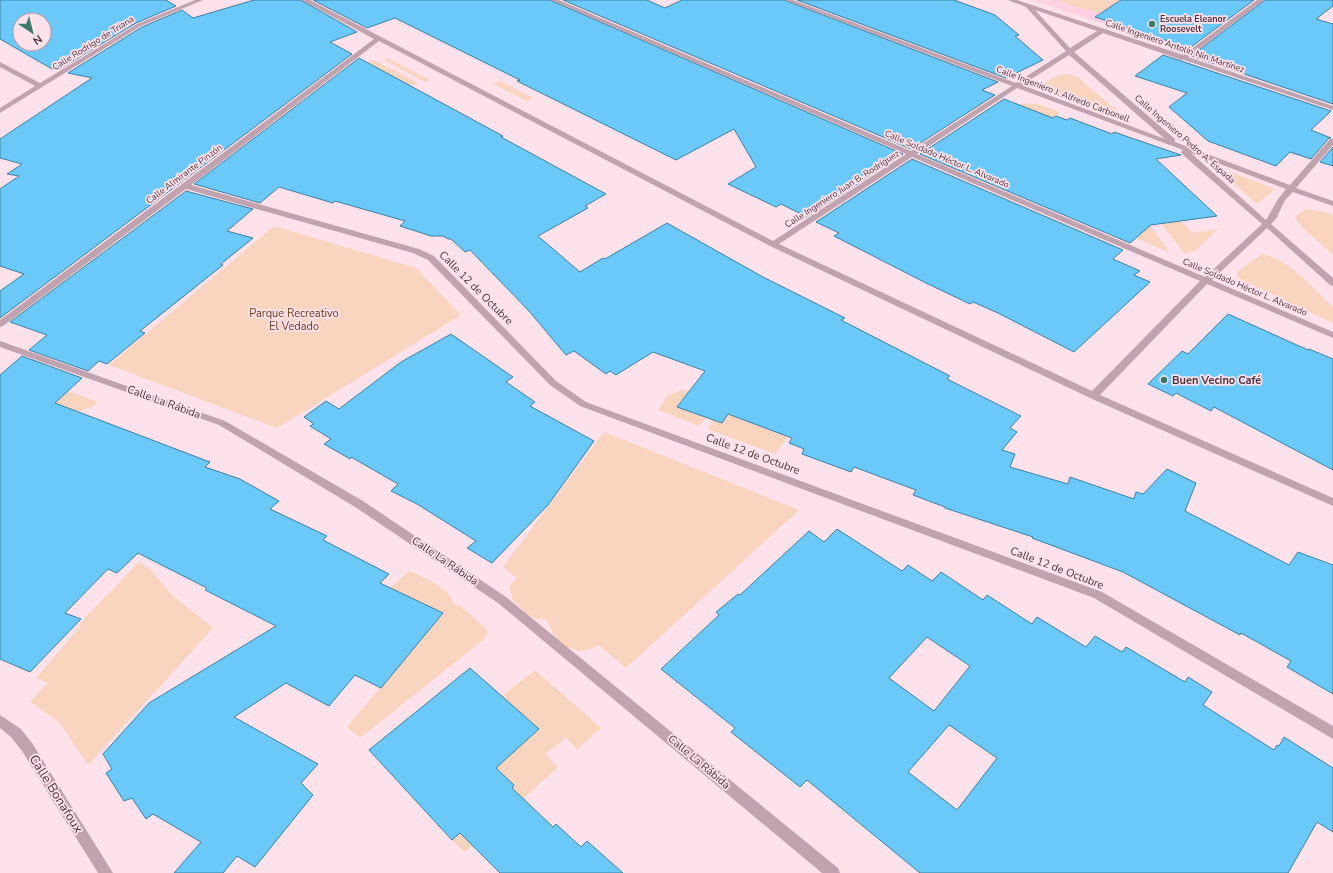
<svg xmlns="http://www.w3.org/2000/svg" width="1333" height="873" viewBox="0 0 1333 873" font-family="'Nunito Sans',sans-serif">
	<style>
		.built { fill: #ffd1e3 }
		.green { fill: #f9d5bf }
		.building { fill: #6ac9f9; stroke: #3f80a1; fill-rule: evenodd }
		.lines { fill: none; stroke-linecap: round; stroke-linejoin: round }
		.minor { fill: #c0a3ae; fill-rule: evenodd }
		.poi-dot { fill: #3c7b69; stroke: #fde2ec; stroke-width: 1.5 }
		.labels { text-anchor: middle; dominant-baseline: central; stroke-width: 3.5; stroke-linejoin: round; paint-order: stroke }
		.far-poi-label { font-size: 9px; font-weight: bold; fill: #4e333e; stroke: #fde2ec; text-anchor: start }
		.far-street-label { font-size: 9px; fill: #4e333e; stroke: #fde2ec }
		.street-label { font-size: 11px; fill: #4e333e; stroke: #fde2ec }
		.park-label { font-size: 11px; fill: #6b3915; stroke: #fde2ec }
		.poi-label { font-size: 11px; font-weight: bold; fill: #4e333e; stroke: #fde2ec; text-anchor: start }
		.near-street-label { font-size: 13px; fill: #4e333e; stroke: #fde2ec }
	</style>
	<rect width="100%" height="100%" fill="#fde2ec"/>
	<path class="built" d="M1032,0H1238L1177,45L1168,46Z"/>
	<path class="green" d="M1059,0H1159L1101,13L1071,6Z
		M388,58L430,80L425,82L384,60Z
		M373,60L376,61L418,83L411,86L389,74L386,75L360,69Z
		M1067,74L1076,76L1119,112L1118,114L1115,115L1055,94L1050,92L1044,85C1048,77 1059,75 1067,74Z
		M500,81L533,98L527,101L493,84Z
		M1028,103L1038,104L1060,112L1053,118L1032,110L1026,113L1019,105Z
		M1221,169L1271,187L1274,190L1257,204L1220,171Z
		M1305,209L1325,212L1333,215V255L1299,224L1295,217Z
		M1158,219L1180,221L1193,233L1218,229L1196,250L1185,254Z
		M274,226L416,268L461,315L277,428L109,365Z
		M1150,226L1170,253L1132,236Z
		M1262,254C1291,260 1312,288 1333,307V323L1244,281L1237,276L1238,271Z
		M681,389L689,391L677,407L705,418L699,426L658,410L668,395L678,392Z
		M68,391L98,402L92,407L83,410L0,448Z
		M728,414L759,426L762,421L797,424L775,454L708,429L713,420L721,424Z
		M604,432L799,510L626,668L598,645C584,655 563,651 554,634C550,627 551,625 544,618L538,619L527,615L512,599L510,586L517,578L503,567Z
		M139,562L149,568L171,594L213,628L88,765L62,726L52,717L30,702L48,683L36,678L81,626L79,624Z
		M409,571C425,578 450,588 455,605H459L487,629V634L483,640L360,738L347,727L443,613L390,588Z
		M535,670L601,728L577,749L566,737L546,754L558,767L465,852L452,840L514,786L496,768L538,729L502,696Z"/>
	<path class="building" d="M0,0H166L176,6L136,23L58,70L52,69L0,39ZM20,20H44V44H20Z
		M254,0H301L357,32L330,42L352,54L0,318V291L24,274L0,266V189L19,176L7,174L22,164L0,158V139L92,78L68,73L142,27L182,10L193,18Z
		M313,0H550L903,154L807,217L781,204L776,207L728,184L756,167L734,129L676,160L517,81L520,80L395,18L367,28Z
		M563,0H647L665,8L682,0H784L998,82L982,90L995,95L911,149Z
		M797,0H954L995,15L1019,35L1015,36L1043,60L1006,78Z
		M1121,0H1254L1183,53L1170,49L1177,44L1095,17Z
		M1265,0H1333V6L1316,19L1333,24V104L1191,56Z
		M1163,55L1331,111L1311,130L1331,138H1329L1311,159L1290,152L1276,166L1208,141L1169,107L1187,93L1135,76Z
		M359,58L503,136L501,137L606,194L585,206L588,208L538,236L580,272L603,258L605,259L667,223L763,277L845,318L841,320L950,376L947,379L1021,416L1010,428L1017,432L1002,450L1015,454L1010,467L1068,484L1070,477L1134,499L1136,492L1143,494L1167,469L1196,483L1185,511L1289,565L1298,552L1333,565V694L1287,667L1291,661L1241,633L1240,635L1123,572L1032,538L1033,537L945,508V507L913,495L916,490L854,467L851,472L802,454L804,449L789,443L792,438L728,414L722,423L677,407L705,371L653,352L616,375L610,371L606,374L574,351L566,355L529,311L470,250L465,252L451,239H448L443,236H431L400,226L405,221L335,201L333,203L279,187L260,203L194,184Z
		M1004,99L1053,118L1056,116L1067,120L1070,118L1112,134L1114,132L1181,155L1156,159L1217,216L1151,225L1130,243L920,154Z
		M1333,147V166L1320,162Z
		M912,159L1123,250L1113,259L1140,271L1134,275L1150,282L1074,352L998,313L973,302L970,304L926,283L834,236L839,233L816,222Z
		M186,191L253,209L227,231L253,238L221,264L223,265L140,331L145,333L107,364L99,361L88,371L29,350L47,335L10,322Z
		M1228,314L1308,350L1309,349L1333,359V470L1214,407L1211,411L1176,393L1173,396L1148,384L1182,351L1188,354Z
		M451,334L513,377L506,382L535,402L530,406L594,441L548,505L492,563L467,548L476,541L417,504L391,491L398,484L351,457L350,459L324,444L331,439L310,426L314,424L304,417L326,401L339,409L401,362Z
		M22,356L82,378L55,403L210,462L205,467L240,479L279,501L270,509L327,536L323,540L389,574L380,583L443,613L381,688L355,675L329,706L286,683L234,717L318,764L301,783L313,795L255,867L237,856L223,873H174L201,842L153,814L146,819L132,798L124,801L106,773L112,769L103,754L149,703L276,626L205,590L207,588L138,553L117,573L108,569L65,613L81,619L30,672L0,659V375Z
		M837,529L902,571L908,565L932,581L941,572L983,600L987,595L1032,624L1037,617L1086,647L1095,636L1122,652L1126,647L1185,682L1188,677L1212,692L1203,705L1274,750L1277,745L1279,746L1284,737L1333,768V832L1317,822L1288,873H920L807,780L800,787L731,732L735,728L661,669L719,615L716,612L738,594L740,595L809,531L824,542ZM927,637L970,666L934,711L889,678ZM949,725L997,758L957,810L908,772Z
		M470,668L539,729L496,768L514,785L512,788L553,827L556,824L581,847L587,841L623,873H500L460,833L452,840L369,750Z"/>
	<g class="lines">
		<path class="minor" d="M195,0H203L141,26L0,113V108L35,86L0,67V62L40,83L137,24Z
			M302,0H310L773,241L906,154L551,0H559L911,151L1012,86L785,0H793L1016,83L1066,51L1026,7L1008,0H1017L1183,55L1257,0H1264L1188,57L1333,106V110L1184,60H1180L1179,59L1103,33L1074,52L1175,139V142L1290,185L1330,139H1333V145L1296,188L1333,201V206L1293,192L1285,200L1276,219L1271,224L1333,278V286L1330,285L1267,228L1212,280L1333,332V338L1207,284L1100,395L1333,498V506L1090,398L770,246L379,41L191,185L419,249L434,256L556,381L586,402L1102,592L1333,726V739L1094,598L580,406L550,385L428,260L413,253L186,189L3,326L0,327V320L182,184L374,39ZM1035,10L1097,31L1070,48ZM1069,55L1165,139L1022,85ZM1017,88L1183,150L1181,152L1182,154L1262,224L1205,277L917,154ZM1191,153L1286,189L1278,199L1266,220ZM912,157L1200,281L1092,391L779,244Z
			M0,341L225,421L363,501L506,597L838,868L840,873H822L498,603L355,507L219,425L0,347Z
			M0,715L21,729L32,743L113,873H98L22,751L11,737L0,728Z"/>
	</g>
	<g class="poi-dot">
		<circle cx="1152" cy="24" r="4"/>
		<circle cx="1164" cy="380" r="4"/>
	</g>
	<g class="labels">
		<g class="far-poi-label">
			<text x="1160" y="19">Escuela Eleanor<tspan x="1160" dy="10">Roosevelt</tspan></text>
		</g>
		<g class="far-street-label">
			<text transform="translate(93 43) rotate(-32)">Calle Rodrigo de Triana</text>
			<text transform="translate(1175 46) rotate(19)">Calle Ingeniero Antolín Nin Martínez</text>
			<text transform="translate(1063 94) rotate(21)">Calle Ingeniero J. Alfredo Carbonell</text>
			<text transform="translate(1185 139) rotate(41)">Calle Ingeniero Pedro A. Espada</text>
			<text transform="translate(947 159) rotate(23)">Calle Soldado Héctor L. Alvarado</text>
			<text transform="translate(184 174) rotate(-37)">Calle Almirante Pinzón</text>
			<text transform="translate(842 189) rotate(-33)">Calle Ingeniero Juan B. Rodríguez</text>
			<text transform="translate(1245 287) rotate(23)">Calle Soldado Héctor L. Alvarado</text>
		</g>
		<g class="street-label">
			<text transform="translate(476 288) rotate(45)">Calle 12 de Octubre</text>
			<text transform="translate(164 402) rotate(20)">Calle La Rábida</text>
			<text transform="translate(753 454) rotate(20)">Calle 12 de Octubre</text>
			<text transform="translate(445 561) rotate(34)">Calle La Rábida</text>
			<text transform="translate(1057 568) rotate(21)">Calle 12 de Octubre</text>
			<text transform="translate(699 762) rotate(40)">Calle La Rábida</text>
		</g>
		<g class="park-label">
			<text x="294" y="313">Parque Recreativo<tspan x="294" dy="13">El Vedado</tspan></text>
		</g>
		<g class="poi-label">
			<text x="1172" y="380">Buen Vecino Café</text>
		</g>
		<g class="near-street-label">
			<text transform="translate(56 794) rotate(58)">Calle Bonafoux</text>
		</g>
	</g>
	<g transform="translate(32 32) rotate(145)"><circle r="19" fill="#fde2ec" stroke="#b79ca6"/>
	<path d="M0-3L7 15L0 10L-7 15Z" fill="#3c7b69"/>
	<text y="-6" font-size="11" font-weight="bold" text-anchor="middle" fill="#4e333e">N</text>
	</g>
</svg>
